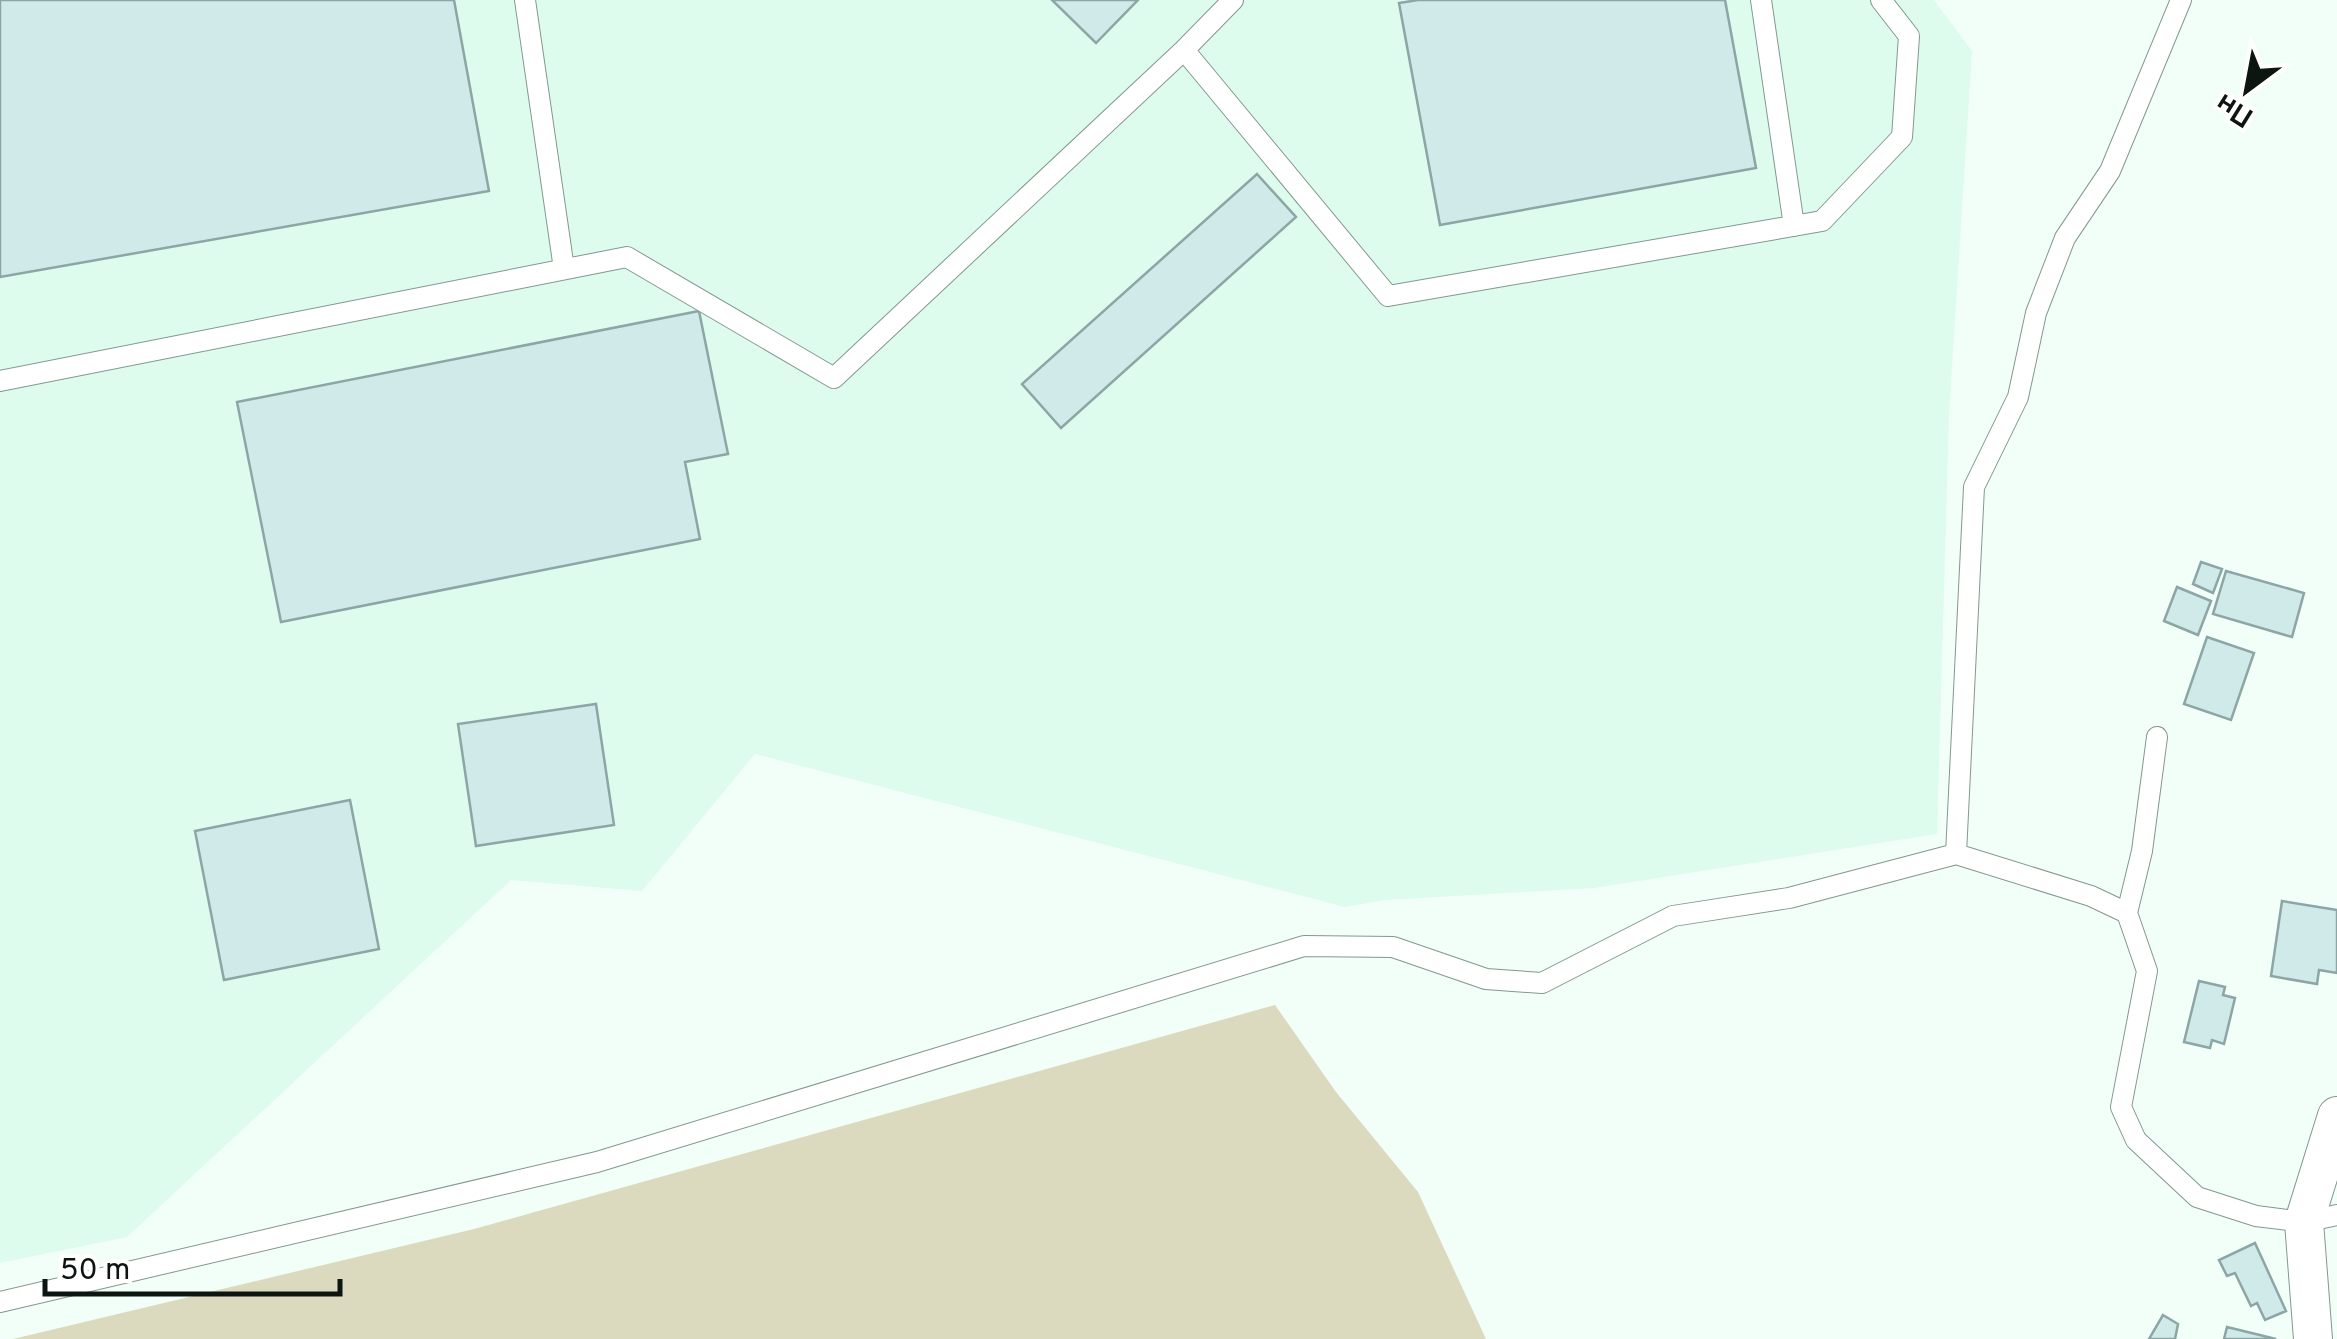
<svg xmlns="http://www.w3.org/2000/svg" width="2337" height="1339" viewBox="0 0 2337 1339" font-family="Overpass,sans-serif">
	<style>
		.built { fill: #ddfced }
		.green { fill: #dbdabe }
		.building { fill: #cfeae9; stroke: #8ca6a5; stroke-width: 2.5 }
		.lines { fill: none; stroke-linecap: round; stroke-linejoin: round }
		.lane-casing { stroke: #83988e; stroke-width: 22 }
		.street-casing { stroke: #83988e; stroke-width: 40 }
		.lane { stroke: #fff; stroke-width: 20 }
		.street { stroke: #fff; stroke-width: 38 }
	</style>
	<rect width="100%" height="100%" fill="#f1fff8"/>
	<path class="built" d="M0,0H1934L1972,51L1949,415L1937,834L1594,888L1385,900L1345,907L755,754L642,891L511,880L127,1237L0,1263Z"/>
	<path class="green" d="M1275,1005L1336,1092L1418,1192L1486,1339H13L474,1229Z"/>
	<path class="building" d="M0,0H454L489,191L0,277Z
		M1052,0H1138L1096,43Z
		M1418,0H1725L1756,168L1440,225L1399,3Z
		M1257,174L1296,217L1061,428L1022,384Z
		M699,311L728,454L685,462L700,539L281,622L237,402Z
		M2201,562L2222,569L2213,593L2193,584Z
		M2226,571L2304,593L2292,637L2213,614Z
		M2177,587L2211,601L2198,635L2164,621Z
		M2207,637L2254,653L2231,720L2184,704Z
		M596,704L614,825L476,846L458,724Z
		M350,800L379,949L224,980L195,831Z
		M2282,901L2337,910V973L2319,970L2317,984L2271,976Z
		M2199,981L2225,987L2223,995L2235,998L2224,1044L2212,1040L2210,1048L2184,1042Z
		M2255,1243L2286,1311L2265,1320L2257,1303L2251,1306L2235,1273L2227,1276L2219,1260Z
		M2163,1315L2178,1324L2175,1339H2149Z
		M2227,1327L2276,1339H2224Z"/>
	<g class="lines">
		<g class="lane-casing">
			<path id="lane" d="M525,0L564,269
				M1761,0L1794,226
				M1184,50L1233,0
				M0,381L627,257L834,378L1184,50L1388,296L1822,221L1902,137L1909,36L1881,0
				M1956,854L2091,896L2127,913L2147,971L2121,1107L2136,1140L2197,1197L2256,1216L2304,1222L2337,1215
				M2127,913L2142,851L2157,737
				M0,1302L597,1162L1304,946L1393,947L1486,979L1542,983L1673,916L1789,898L1956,854L1974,487L2018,397L2036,313L2065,238L2110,171L2181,0"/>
		</g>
		<g class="street-casing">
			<path id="street" d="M2313,1339L2304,1222L2337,1116"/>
		</g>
		<use href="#lane" class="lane"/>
		<use href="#street" class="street"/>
	</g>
	<g transform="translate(2247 90) rotate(212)" stroke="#ffffff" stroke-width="8" paint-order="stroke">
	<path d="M0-8L18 38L0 25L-18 38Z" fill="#0d1511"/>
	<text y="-15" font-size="28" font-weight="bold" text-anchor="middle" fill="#0d1511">Пн</text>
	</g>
	<path d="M45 1279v15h295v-15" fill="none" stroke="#0d1511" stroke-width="5"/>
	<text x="60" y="1279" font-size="30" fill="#0d1511" stroke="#ffffff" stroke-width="8" paint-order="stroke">50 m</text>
</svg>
